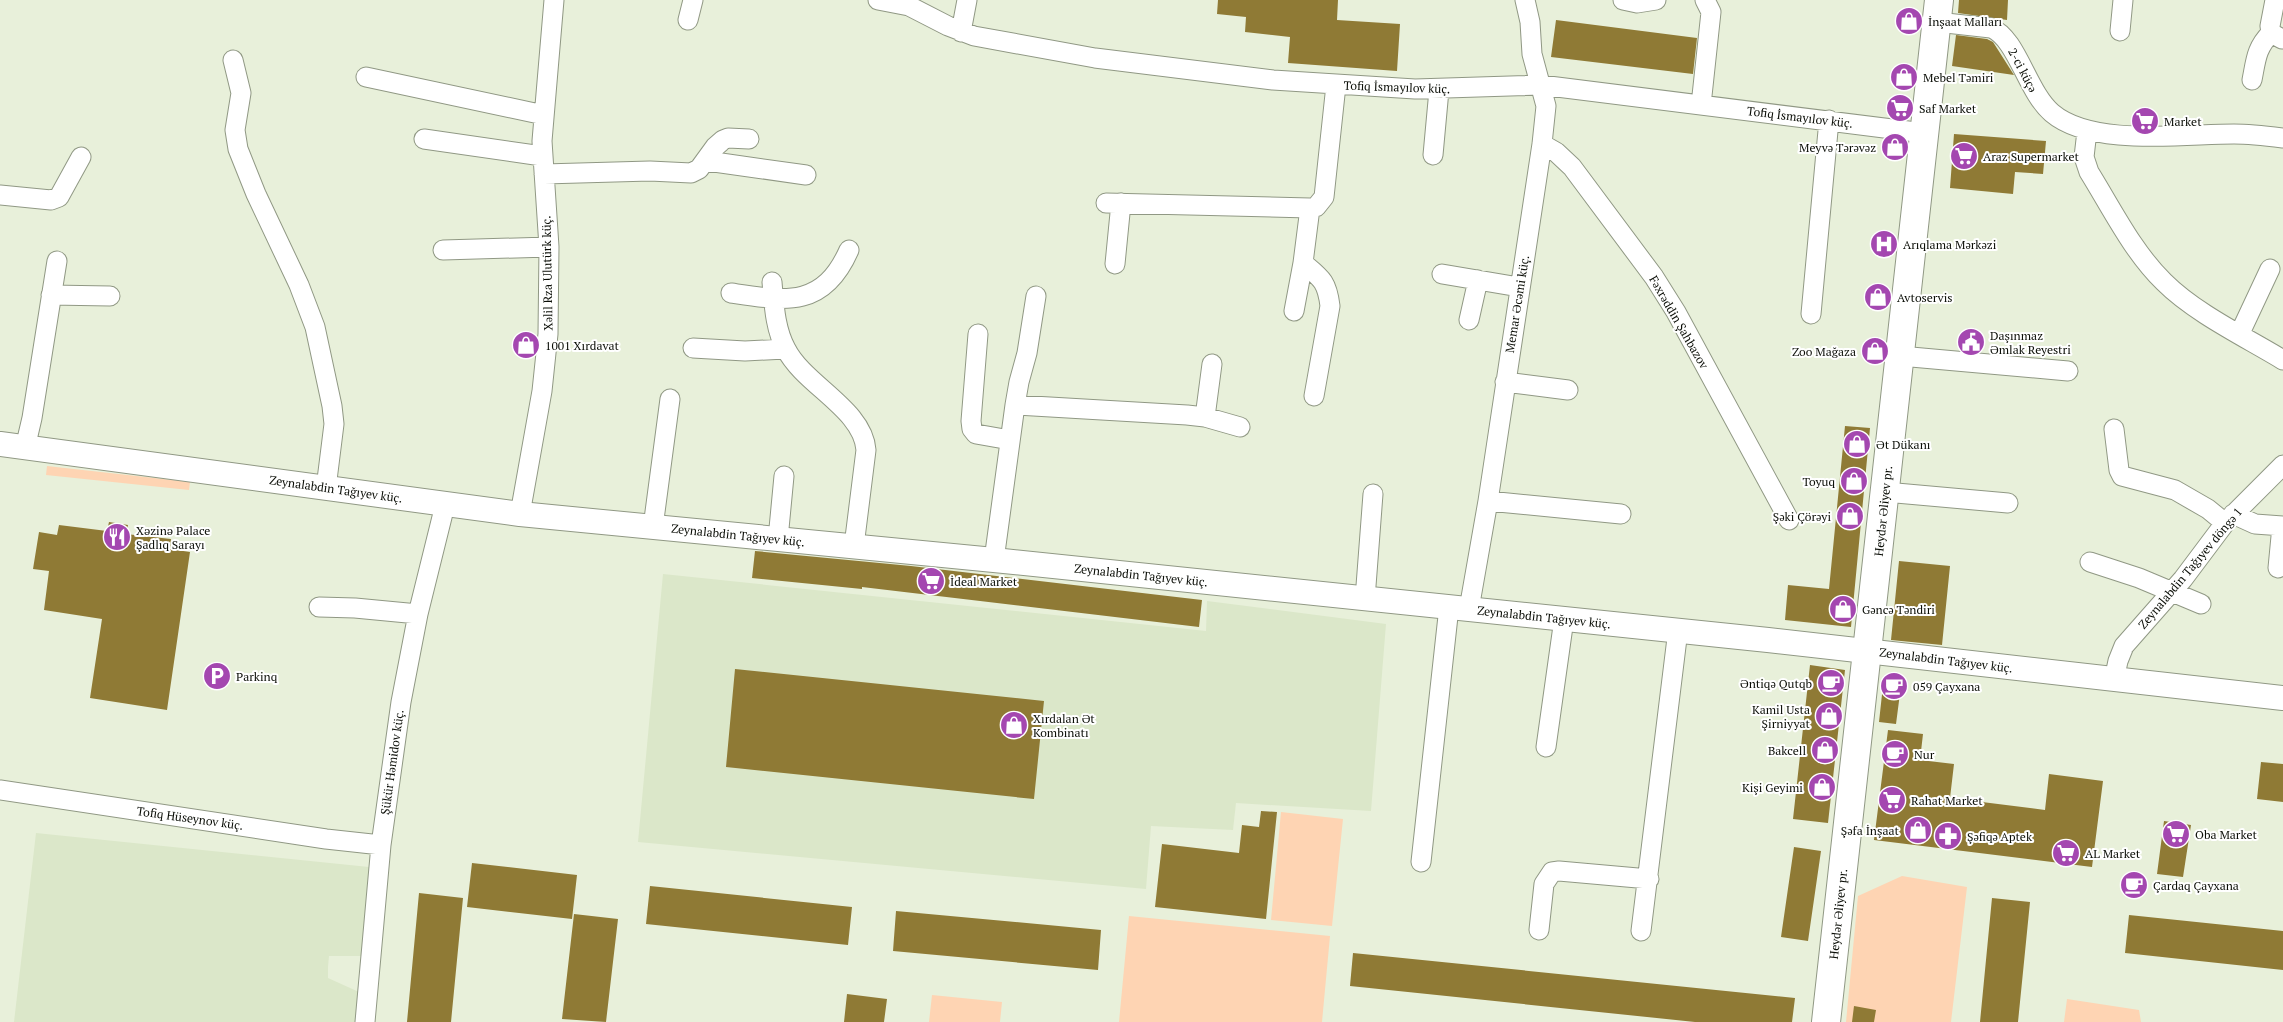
<svg xmlns="http://www.w3.org/2000/svg" width="2283" height="1022" viewBox="0 0 2283 1022" font-family="'PT Serif',serif">
	<style>
		.built { fill: #dbe7c9 }
		.green { fill: #fed4b3 }
		.building { fill: #8f7a35 }
		.lines { fill: none; stroke-linecap: round; stroke-linejoin: round }
		.minor-casing { stroke: #909884; stroke-width: 21 }
		.tertiary-casing { stroke: #909884; stroke-width: 26 }
		.secondary-casing { stroke: #909884; stroke-width: 30 }
		.minor { stroke: #fff; stroke-width: 19 }
		.tertiary { stroke: #fff; stroke-width: 24 }
		.secondary { stroke: #fff; stroke-width: 28 }
		.labels { text-anchor: middle; dominant-baseline: central; stroke-width: 4; stroke-linejoin: round; paint-order: stroke }
		.poi-label { font-size: 12px; fill: #0a0d06; stroke: #fff; text-anchor: start }
		.street-label { font-size: 12px; fill: #0a0d06; stroke: #fff }
	</style>
	<rect width="100%" height="100%" fill="#e8f0da"/>
	<path class="built" d="M663,574L1206,631L1207,601L1386,624L1371,811L1236,803L1233,830L1151,826L1146,889L638,842Z
		M36,833L369,867L361,956H329L328,967V978L359,992L356,1022H14Z"/>
	<path class="green" d="M47,466L190,482L189,490L46,475Z
		M1281,812L1343,819L1332,926L1271,920Z
		M1902,876L1967,887L1951,1022H1846L1858,896Z
		M1129,916L1330,936L1322,1022H1119Z
		M932,995L1002,1002L1000,1022H929Z
		M2067,999L2139,1010L2141,1022H2064Z"/>
	<path class="building" d="M1218,0H1338L1337,20L1400,24L1397,71L1288,63L1290,37L1245,32L1246,17L1217,14Z
		M1959,0H2008L2007,20L1958,13Z
		M1556,20L1697,38L1693,74L1551,57Z
		M1956,35L1987,39L1993,42L2014,75L1952,66Z
		M1954,134L2046,141L2043,174L2015,172L2013,194L1950,188Z
		M1845,426L1870,428L1851,627L1785,620L1788,585L1829,589Z
		M109,522L128,525L126,534L171,539L170,549L190,552L167,710L90,698L102,619L44,610L49,571L33,569L39,532L57,535L59,525L107,531Z
		M755,551L911,566L1202,600L1199,627L862,587V589L752,578Z
		M1899,561L1950,566L1942,645L1891,640Z
		M1810,665L1845,670L1828,823L1793,819Z
		M735,669L1044,701L1034,799L726,767Z
		M1884,676L1902,678L1896,724L1879,722Z
		M1888,730L1923,734L1920,760L1954,764L1950,798L2045,810L2049,774L2103,781L2092,867L1874,840Z
		M2261,762L2283,764V802L2257,799Z
		M1261,811L1277,812L1266,919L1155,907L1162,844L1239,853L1242,825L1259,827Z
		M2164,821L2191,825L2183,877L2157,874Z
		M1794,847L1821,851L1808,941L1781,937Z
		M472,863L577,875L572,919L467,907Z
		M650,886L852,907L848,945L646,924Z
		M419,893L463,898L451,1022H407Z
		M1992,898L2030,902L2018,1022H1980Z
		M896,911L1101,930L1098,970L893,951Z
		M574,914L618,919L606,1022L562,1019Z
		M2129,915L2283,931V970L2125,953Z
		M1353,953L1795,998L1792,1022H1695L1350,986Z
		M847,994L887,999L884,1022H844Z
		M1854,1006L1876,1010L1874,1022H1852Z"/>
	<g class="lines">
		<g class="minor-casing">
			<path id="minor" d="M878,0L909,6L948,26L974,36L1095,58L1273,80L1415,89L1541,85L1924,133
				M1623,0L1637,3L1656,0
				M2275,0L2270,26L2271,33L2282,39
				M688,20L693,0
				M1937,22L1991,28C2017,38 2027,92 2052,113C2092,147 2184,134 2234,134C2250,134 2267,136 2283,138
				M2120,31L2123,0
				M961,32L967,0
				M233,60L241,93L235,130L238,149L256,194L299,285L315,327L332,406L334,424L326,488
				M366,77L544,115
				M2252,80C2256,60 2256,48 2271,33
				M1701,105L1711,12L1705,0
				M2087,131L2084,157L2089,172C2112,209 2133,252 2164,282C2195,313 2245,337 2283,360
				M424,139L542,156
				M1542,144L1556,152L1572,167L1654,277L1676,312L1789,520
				M1433,155L1439,90
				M707,161L806,175
				M544,174L650,171L691,173L699,169L715,147L723,140L728,138L749,139
				M0,195L51,200L59,197L81,157
				M1106,203L1310,208
				M443,250L549,247
				M1303,263C1321,278 1327,281 1330,306L1314,396
				M1115,264L1121,203
				M1442,274L1519,287
				M772,282C774,304 775,329 786,349C804,385 863,409 866,450L854,546
				M731,293C785,301 823,309 849,250
				M51,295L110,296
				M1294,311L1303,263L1310,208L1316,207L1324,197L1336,85
				M1811,314L1829,120
				M1469,320L1478,280
				M2240,333L2270,269
				M978,334L971,421L972,429L976,434L1010,440
				M693,348L745,351L785,349
				M1900,356L2068,371
				M1505,382L1568,390
				M1015,405L1187,415L1205,417L1240,427
				M1205,417L1212,364
				M2114,429L2119,470L2122,476L2175,490L2208,509L2225,523
				M25,448L32,418L57,261
				M1885,492L2008,503
				M1488,501L1621,514
				M520,514L542,391L548,334L549,247L542,141L554,0
				M2233,514L2255,524L2283,526
				M653,527L670,399
				M778,539L784,476
				M994,560L1015,405L1019,382L1027,353L1036,296
				M2090,562L2139,578L2201,604
				M2278,568L2282,526
				M1365,599L1373,494
				M319,607L355,608L418,614
				M1469,609L1488,501L1542,144L1546,106L1532,54L1530,22L1525,0
				M2114,680L2118,661L2124,646L2183,579L2225,523L2283,465
				M1546,747L1564,619
				M0,790L326,839L381,845
				M1421,862L1449,607
				M1539,930L1544,884L1552,872L1559,871L1649,879
				M1641,931L1678,630
				M365,1022L381,845L401,702L418,614L445,505"/>
		</g>
		<g class="tertiary-casing">
			<path id="tertiary" d="M0,444L520,514L994,560L1768,640L2283,698"/>
		</g>
		<g class="secondary-casing">
			<path id="secondary" d="M1826,1022L1939,0"/>
		</g>
		<use href="#minor" class="minor"/>
		<use href="#tertiary" class="tertiary"/>
		<use href="#secondary" class="secondary"/>
	</g>
	<defs>
		<g id="shop-disc" transform="scale(1.4375)"><circle r="9.5" fill="#a447b0" stroke="#fff"/><path d="M-5-2.5h2.3a2.7 3.5 0 0 1 5.4 0H5L5.5 6h-11ZM-1.5-2.5h3a1.5 2.3 0 0 0-3 0Z" fill="#fff"/></g>
		<g id="supermarket-disc" transform="scale(1.4375)"><circle r="9.5" fill="#a447b0" stroke="#fff"/><path d="M-6-5.5h2.5l.6 2H6L4.5 2H-2.5L-4.4-4H-6ZM-1.5 3.2a1.3 1.3 0 1 0 .1 0ZM3 3.2a1.3 1.3 0 1 0 .1 0Z" fill="#fff"/></g>
		<g id="hospital-disc" transform="scale(1.4375)"><circle r="9.5" fill="#a447b0" stroke="#fff"/><path d="M-5-5h3v3.5h4V-5h3V5h-3V1.5h-4V5h-3Z" fill="#fff"/></g>
		<g id="civic-disc" transform="scale(1.4375)"><circle r="9.5" fill="#a447b0" stroke="#fff"/><path d="M-.6-6.5H3V-4.5H.6V-3L4-1V1h2V6H-6V1h2V-1L-.6-3ZM-1.2 2.5V6h2.4V2.5Z" fill="#fff"/></g>
		<g id="restaurant-disc" transform="scale(1.4375)"><circle r="9.5" fill="#a447b0" stroke="#fff"/><path d="M-5-6h1v4h1v-4h1v4h1v-4h1v5L-1.5 .5V6h-2V.5L-5-1ZM5-6V6H3V1.5H1.5Q1.5-4 5-6Z" fill="#fff"/></g>
		<g id="parking-disc" transform="scale(1.4375)"><circle r="9.5" fill="#a447b0" stroke="#fff"/><path d="M-3.5-5.5H1a3.5 3.5 0 0 1 0 7H-1V5.5H-3.5ZM-1-3.4V-.6H.8a1.4 1.4 0 0 0 0-2.8Z" fill="#fff"/></g>
		<g id="cafe-disc" transform="scale(1.4375)"><circle r="9.5" fill="#a447b0" stroke="#fff"/><path d="M-5.5-4.5H6V0H3Q3 3.5 0 3.5H-2.5Q-5.5 3.5-5.5 0ZM3-3.2v2h1.7v-2ZM-6 4.5H4V6H-6Z" fill="#fff"/></g>
		<g id="pharmacy-disc" transform="scale(1.4375)"><circle r="9.5" fill="#a447b0" stroke="#fff"/><path d="M-2-6h4v4h4v4h-4v4h-4v-4h-4v-4h4Z" fill="#fff"/></g>
	</defs>
	<g fill-rule="evenodd">
		<use href="#shop-disc" x="1909" y="21"/>
		<use href="#shop-disc" x="1904" y="77"/>
		<use href="#supermarket-disc" x="1900" y="108"/>
		<use href="#supermarket-disc" x="2145" y="121"/>
		<use href="#shop-disc" x="1895" y="147"/>
		<use href="#supermarket-disc" x="1964" y="156"/>
		<use href="#hospital-disc" x="1884" y="244"/>
		<use href="#shop-disc" x="1878" y="297"/>
		<use href="#civic-disc" x="1971" y="342"/>
		<use href="#shop-disc" x="526" y="345"/>
		<use href="#shop-disc" x="1875" y="351"/>
		<use href="#shop-disc" x="1857" y="444"/>
		<use href="#shop-disc" x="1854" y="481"/>
		<use href="#shop-disc" x="1850" y="516"/>
		<use href="#restaurant-disc" x="117" y="537"/>
		<use href="#supermarket-disc" x="931" y="581"/>
		<use href="#shop-disc" x="1843" y="609"/>
		<use href="#parking-disc" x="217" y="676"/>
		<use href="#cafe-disc" x="1831" y="683"/>
		<use href="#cafe-disc" x="1894" y="686"/>
		<use href="#shop-disc" x="1829" y="716"/>
		<use href="#shop-disc" x="1014" y="725"/>
		<use href="#shop-disc" x="1825" y="750"/>
		<use href="#cafe-disc" x="1895" y="754"/>
		<use href="#shop-disc" x="1822" y="787"/>
		<use href="#supermarket-disc" x="1892" y="800"/>
		<use href="#shop-disc" x="1918" y="830"/>
		<use href="#supermarket-disc" x="2176" y="834"/>
		<use href="#pharmacy-disc" x="1948" y="836"/>
		<use href="#supermarket-disc" x="2066" y="853"/>
		<use href="#cafe-disc" x="2134" y="885"/>
	</g>
	<g class="labels">
		<g class="poi-label">
			<text x="1928" y="21">İnşaat Malları</text>
			<text x="1923" y="77">Mebel Təmiri</text>
			<text x="1919" y="108">Saf Market</text>
			<text x="2164" y="121">Market</text>
			<text x="1876" y="147" text-anchor="end">Meyvə Tərəvəz</text>
			<text x="1983" y="156">Araz Supermarket</text>
			<text x="1903" y="244">Arıqlama Mərkəzi</text>
			<text x="1897" y="297">Avtoservis</text>
			<text x="1990" y="335">Daşınmaz<tspan x="1990" dy="14">Əmlak Reyestri</tspan></text>
			<text x="545" y="345">1001 Xırdavat</text>
			<text x="1856" y="351" text-anchor="end">Zoo Mağaza</text>
			<text x="1876" y="444">Ət Dükanı</text>
			<text x="1835" y="481" text-anchor="end">Toyuq</text>
			<text x="1831" y="516" text-anchor="end">Şəki Çörəyi</text>
			<text x="136" y="530">Xәzinә Palace<tspan x="136" dy="14">Şadlıq Sarayı</tspan></text>
			<text x="950" y="581">İdeal Market</text>
			<text x="1862" y="609">Gəncə Təndiri</text>
			<text x="236" y="676">Parkinq</text>
			<text x="1812" y="683" text-anchor="end">Əntiqə Qutqb</text>
			<text x="1913" y="686">059 Çayxana</text>
			<text x="1810" y="709" text-anchor="end">Kamil Usta<tspan x="1810" dy="14">Şirniyyat</tspan></text>
			<text x="1033" y="718">Xırdalan Ət<tspan x="1033" dy="14">Kombinatı</tspan></text>
			<text x="1806" y="750" text-anchor="end">Bakcell</text>
			<text x="1914" y="754">Nur</text>
			<text x="1803" y="787" text-anchor="end">Kişi Geyimi</text>
			<text x="1911" y="800">Rahat Market</text>
			<text x="1899" y="830" text-anchor="end">Şəfa İnşaat</text>
			<text x="2195" y="834">Oba Market</text>
			<text x="1967" y="836">Şəfiqə Aptek</text>
			<text x="2085" y="853">AL Market</text>
			<text x="2153" y="885">Çardaq Çayxana</text>
		</g>
		<g class="street-label">
			<text transform="translate(2023 70) rotate(62)">2-ci küçə</text>
			<text transform="translate(1397 87) rotate(2)">Tofiq İsmayılov küç.</text>
			<text transform="translate(1800 117) rotate(7)">Tofiq İsmayılov küç.</text>
			<text transform="translate(547 273) rotate(-91)">Xəlil Rza Ulutürk küç.</text>
			<text transform="translate(1517 304) rotate(-81)">Memar Əcəmi küç.</text>
			<text transform="translate(1679 322) rotate(60)">Fəxrəddin Şahbazov</text>
			<text transform="translate(336 489) rotate(8)">Zeynalabdin Tağıyev küç.</text>
			<text transform="translate(1883 511) rotate(-84)">Heydər Əliyev pr.</text>
			<text transform="translate(738 535) rotate(6)">Zeynalabdin Tağıyev küç.</text>
			<text transform="translate(2190 568) rotate(-50)">Zeynalabdin Tağıyev döngə 1</text>
			<text transform="translate(1141 575) rotate(6)">Zeynalabdin Tağıyev küç.</text>
			<text transform="translate(1544 617) rotate(6)">Zeynalabdin Tağıyev küç.</text>
			<text transform="translate(1946 660) rotate(7)">Zeynalabdin Tağıyev küç.</text>
			<text transform="translate(392 762) rotate(-82)">Şükür Həmidov küç.</text>
			<text transform="translate(190 818) rotate(8)">Tofiq Hüseynov küç.</text>
			<text transform="translate(1838 914) rotate(-84)">Heydər Əliyev pr.</text>
		</g>
	</g>
</svg>
